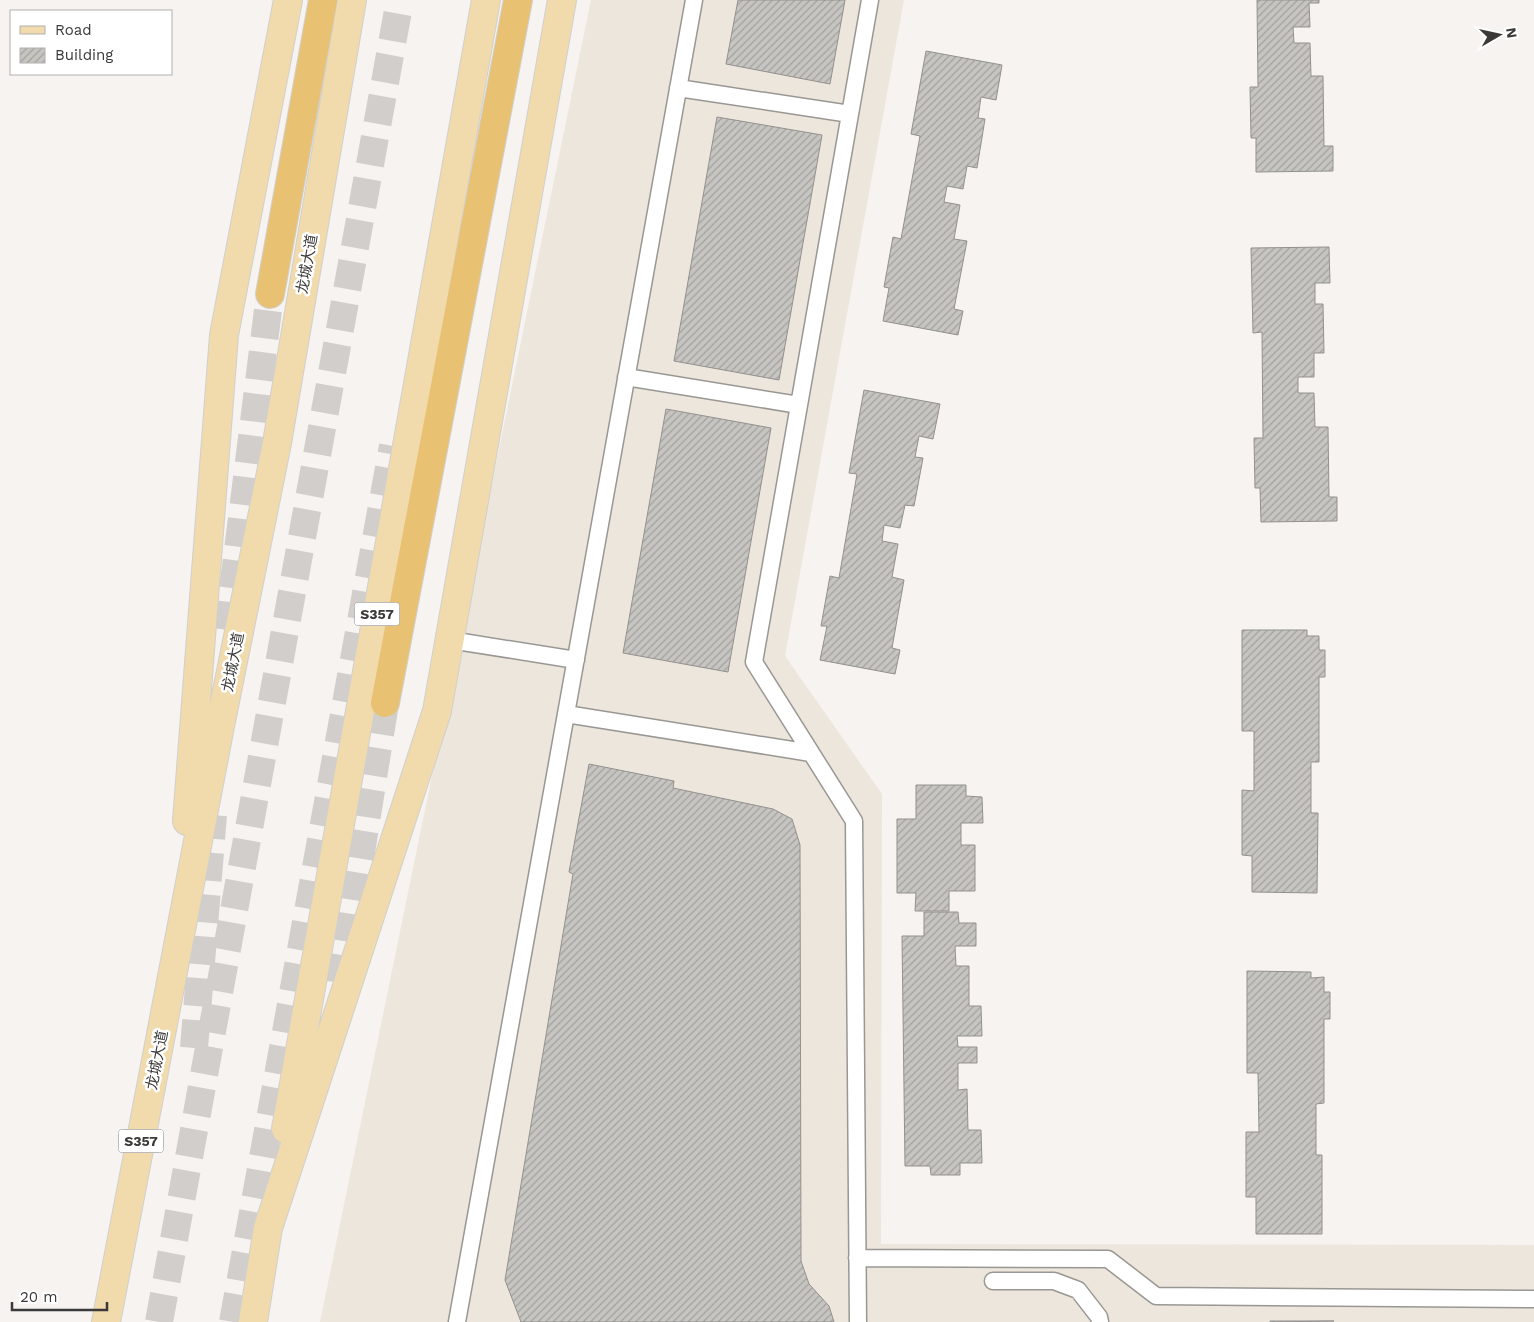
<svg xmlns="http://www.w3.org/2000/svg" width="1534" height="1322" viewBox="0 0 1534 1322" font-family="'Work Sans','Noto Sans SC',sans-serif">
	<style>
		.built { fill: #ede6dc }
		.building { fill: url(#building-hatch); stroke: #93918e }
		.lines { fill: none; stroke-linecap: round; stroke-linejoin: round }
		.highway-tunnel { stroke: #d1cecb; stroke-width: 28; stroke-dasharray: 28 14; stroke-linecap: butt }
		.lane-casing { stroke: #999794; stroke-width: 19 }
		.primary-casing { stroke: #d0d0cf; stroke-width: 30 }
		.highway-casing { stroke: #d0d0cf; stroke-width: 30 }
		.lane { stroke: #fff; stroke-width: 16 }
		.primary { stroke: #f1daab; stroke-width: 28 }
		.highway { stroke: #e8c173; stroke-width: 28 }
		.labels { text-anchor: middle; dominant-baseline: central; stroke-width: 5; stroke-linejoin: round; paint-order: stroke }
		.shield { fill: #fff; stroke: #767574; stroke-width: 1 }
		.shield-label { font-size: 14px; font-weight: bold; fill: #3b3a39 }
		.street-label { font-size: 15px; fill: #3b3a39; stroke: #fff }
	</style>
	<defs>
		<pattern id="building-hatch" width="6" height="6" patternUnits="userSpaceOnUse" patternTransform="scale(1.25)"><rect width="6" height="6" fill="#c7c5c1"/><path d="M-1 1l2-2M0 6l6-6M5 7l2-2" fill="none" stroke="#a3a19e"/></pattern>
	</defs>
	<rect width="100%" height="100%" fill="#f6f3f0"/>
	<path class="built" d="M591,0H904L785,656L882,794L881,1244L1534,1245V1322H320Z"/>
	<path class="building" d="M738,0H845L830,84L726,64Z
		M1257,0H1319V3H1309L1310,27H1293L1294,43H1310L1311,76H1323L1324,146H1333V171L1256,172V138H1251L1250,87H1258Z
		M926,51L1002,65L996,100L981,97L978,118L985,119L977,168L967,166L963,189L947,186L944,202L960,205L954,239L967,241L954,309L963,311L958,335L883,321L889,288L884,287L893,237L901,239L920,136L911,134Z
		M717,117L822,135L779,380L674,361Z
		M1329,247L1330,283H1315V304H1323L1324,353H1314V377H1298V393H1314L1315,427H1328L1329,497H1337V521L1261,522L1260,488H1255L1254,438H1263L1262,332L1253,333L1251,248Z
		M864,390L940,404L933,439L919,436L915,457L923,458L914,506L905,505L900,528L884,525L882,541L898,544L892,577L904,580L892,648L900,650L895,674L820,660L827,626H821L830,576L839,578L857,474L849,473Z
		M666,409L771,428L728,672L623,653Z
		M1242,630H1307V636H1319V650H1325V677H1319V762H1311V813H1318L1317,893L1252,892V856L1242,855V790L1254,791V731H1242Z
		M589,764L674,781L673,788L773,809L792,819L800,845L801,1261L809,1284L829,1306L834,1322H521L505,1280L573,874L569,872Z
		M916,785H966V796L982,797L983,823H961V845H975V891H949V911H915L916,893H897V819H916Z
		M924,912H958L959,923H976V946H955L956,966H969V1006H981L982,1036H957L958,1047H977V1063H958V1090L967,1089L968,1130H981L982,1163H960V1175H931L930,1166H905L902,936H924Z
		M1247,971L1311,972V978L1324,977V992H1330V1019H1324V1103L1316,1104V1155H1322V1234H1256V1197H1246V1132H1259L1258,1073H1247Z
		M1270,1321H1334L1270,1322Z"/>
	<g class="lines">
		<path class="highway-tunnel" d="M228,630L270,294
			M340,983L385,703
			M194,1048L213,815
			M159,1322L400,0
			M233,1322L393,446"/>
		<g class="lane-casing">
			<path id="lane" d="M678,88L850,114
				M626,377L799,405
				M450,640L576,660
				M566,714L811,753
				M857,1258L1108,1259L1156,1296L1534,1299
				M993,1281H1054L1078,1290L1099,1317L1100,1322
				M457,1322L694,0
				M858,1322L854,821L754,662L870,0"/>
		</g>
		<g class="primary-casing">
			<path id="primary" d="M187,821L224,335L288,0
				M286,1129L486,0
				M106,1322L220,726L277,443L352,0
				M253,1322L268,1228L437,711L562,0"/>
		</g>
		<g class="highway-casing">
			<path id="highway" d="M270,294L323,0
				M385,703L518,0"/>
		</g>
		<use href="#lane" class="lane"/>
		<use href="#primary" class="primary"/>
		<use href="#highway" class="highway"/>
	</g>
	<g class="labels">
		<g class="shield">
			<rect x="354.5" y="602.5" width="45" height="23" rx="4"/>
			<rect x="118.5" y="1129.5" width="45" height="23" rx="4"/>
		</g>
		<g class="shield-label">
			<text x="377" y="614">S357</text>
			<text x="141" y="1141">S357</text>
		</g>
		<g class="street-label">
			<text transform="translate(307 264) rotate(-80)">龙城大道</text>
			<text transform="translate(233 662) rotate(-79)">龙城大道</text>
			<text transform="translate(157 1060) rotate(-79)">龙城大道</text>
		</g>
	</g>
	<rect x="10" y="10" width="162" height="65" fill="#ffffff" stroke="#b1b0b0"/>
	<rect x="20" y="26" width="25" height="8" fill="#f1daab" stroke="#b1b0b0"/>
	<text x="55" y="35" font-size="15" fill="#3b3a39">Road</text>
	<rect x="20" y="48" width="25" height="15" fill="url(#building-hatch)" stroke="#b1b0b0"/>
	<text x="55" y="60" font-size="15" fill="#3b3a39">Building</text>
	<g transform="translate(1499 35) rotate(81)" stroke="#ffffff" stroke-width="4" paint-order="stroke">
	<path d="M0-4L9 19L0 12L-9 19Z" fill="#3b3a39"/>
	<text y="-8" font-size="14" font-weight="bold" text-anchor="middle" fill="#3b3a39">N</text>
	</g>
	<path d="M12 1302v8h95v-8" fill="none" stroke="#3b3a39" stroke-width="2.5"/>
	<text x="20" y="1302" font-size="15" fill="#3b3a39" stroke="#ffffff" stroke-width="4" paint-order="stroke">20 m</text>
</svg>
